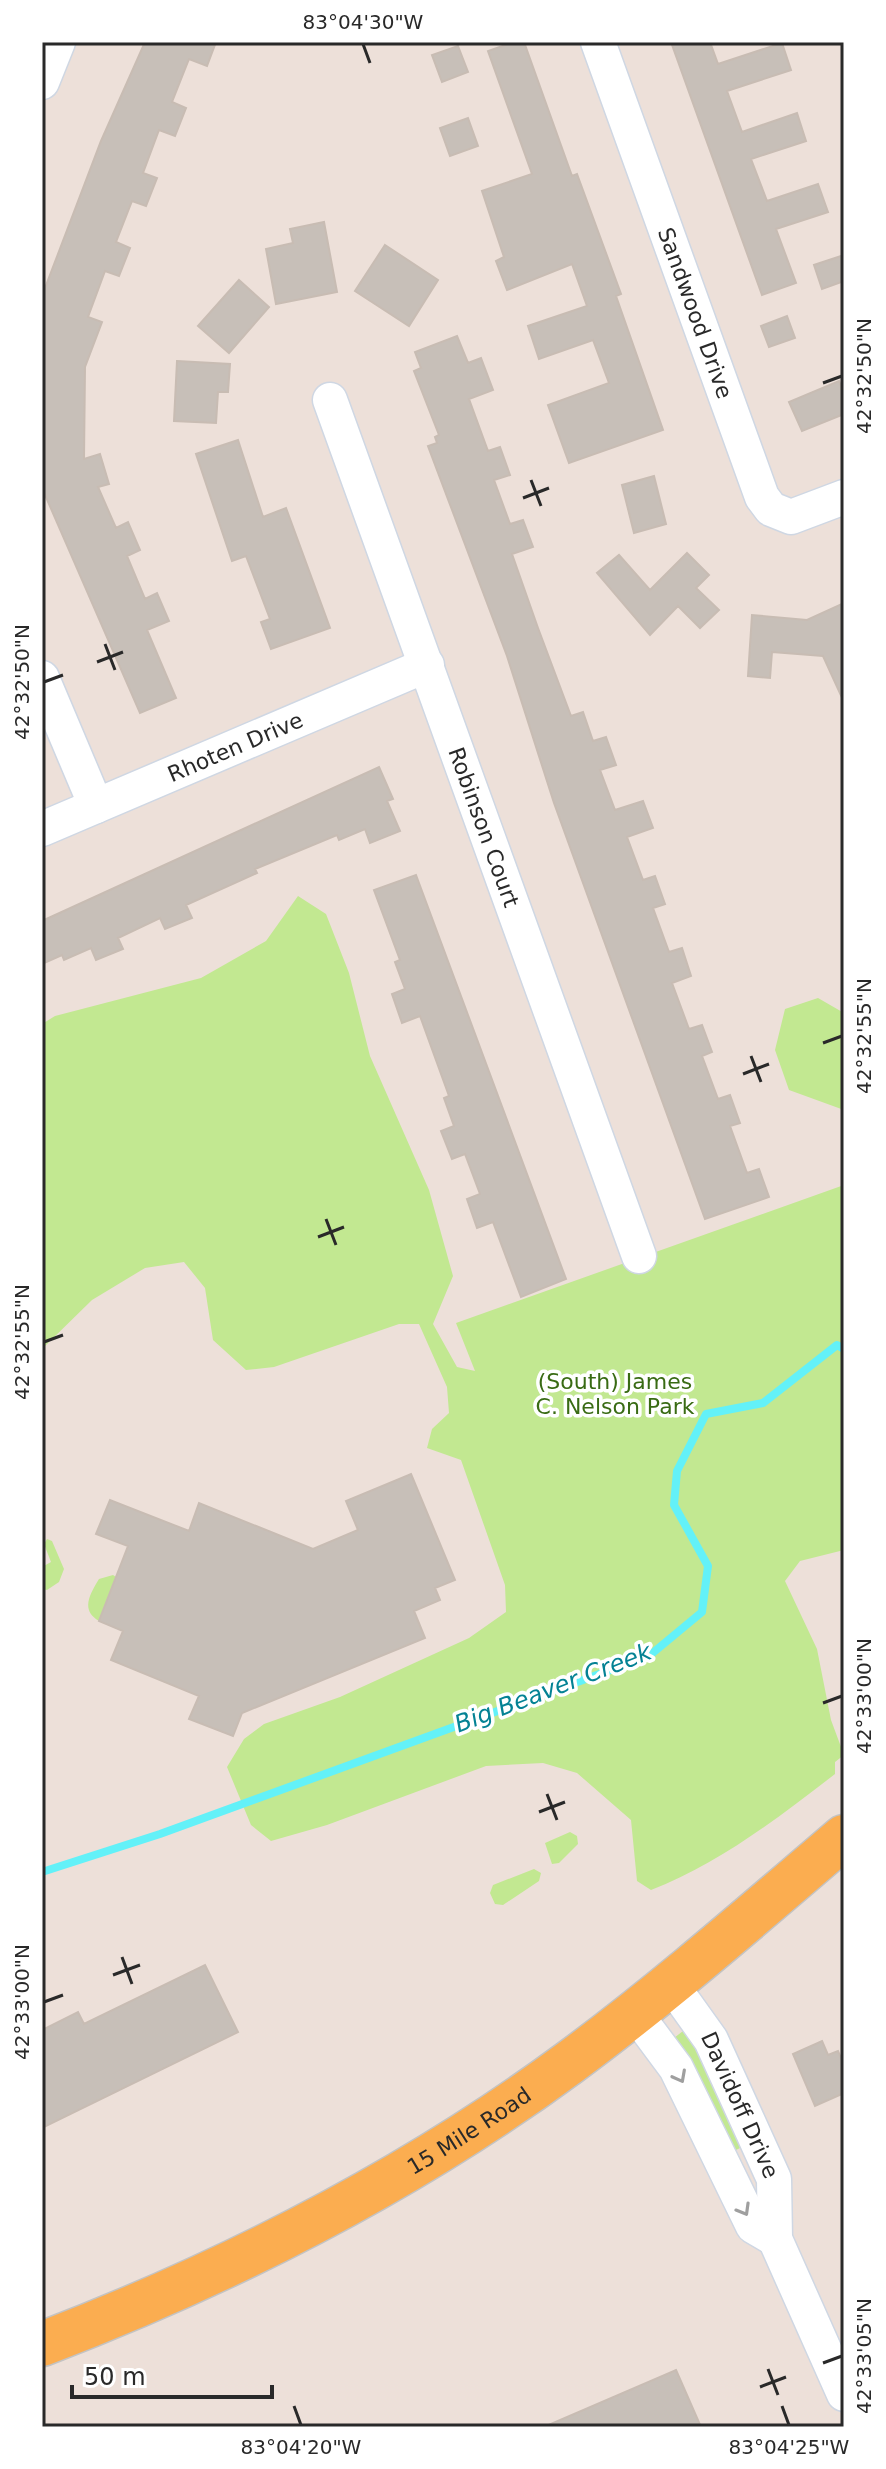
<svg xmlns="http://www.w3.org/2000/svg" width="886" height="2469" viewBox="0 0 886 2469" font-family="'DejaVu Sans',sans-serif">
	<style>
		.green { fill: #c2e891 }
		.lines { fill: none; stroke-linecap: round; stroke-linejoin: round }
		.stream { stroke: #63f1f8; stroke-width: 8 }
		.building { fill: #c7bfb8; stroke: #c8bcb3; stroke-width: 2 }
		.minor-casing { stroke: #cfd7e3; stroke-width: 37 }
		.major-casing { stroke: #c3c3c3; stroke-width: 47 }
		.minor { stroke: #fff; stroke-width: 34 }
		.major { stroke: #fbad50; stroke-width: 44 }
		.oneway { stroke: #9f9f9f }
		.ticks { fill: none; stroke: #292929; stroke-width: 3 }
		.labels { text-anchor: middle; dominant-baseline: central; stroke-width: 7; stroke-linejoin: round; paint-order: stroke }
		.street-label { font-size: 22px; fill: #292929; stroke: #fff }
		.park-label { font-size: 22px; fill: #396b14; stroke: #fff }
		.water-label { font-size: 24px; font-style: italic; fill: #048294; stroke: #fff }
		.neatline { fill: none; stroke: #292929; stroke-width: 3 }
		.ticks-label { font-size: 20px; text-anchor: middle; fill: #292929 }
	</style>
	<rect width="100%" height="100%" fill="#ede0d9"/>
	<path class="green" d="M298,896L326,914L349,973L370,1056L429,1190L453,1276L433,1324L457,1367L475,1371L456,1323L844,1185V1550L800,1561L785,1581L817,1649L831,1720L844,1755L835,1762V1774C778,1818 717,1865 651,1890L637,1881L631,1820L577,1773L543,1763L486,1766L327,1825L271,1841L251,1825L227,1767L244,1739L264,1724L340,1697L469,1638L506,1612L505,1585L461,1460L427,1448L432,1429L449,1413L447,1387L419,1324H399L274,1367L246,1370L213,1340L205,1288L184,1262L145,1268L92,1300L42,1349V1024L55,1016L201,978L266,941Z
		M818,998L844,1013V1110L789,1090L775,1050L785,1009Z
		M47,1539L52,1541L64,1569L59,1582L47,1590L42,1589V1567L51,1562L44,1544Z
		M113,1575L119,1579L114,1583L99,1621C80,1610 90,1594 99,1579Z
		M570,1832L577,1836L578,1844L559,1863L552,1864L545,1843Z
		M534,1869L541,1873L539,1881L503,1905L495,1904L490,1893L493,1885Z
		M683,2031C707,2039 732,2122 742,2147L732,2152L674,2038Z"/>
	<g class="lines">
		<path class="stream" d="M42,1872L160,1834L649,1656L702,1612L708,1566L674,1505L677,1471L706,1414L763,1403L837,1345L844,1349"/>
	</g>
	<path class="building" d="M145,42H216L207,66L189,59L172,102L186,108L175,136L159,130L143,173L157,178L146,206L132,201L116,242L130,248L119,276L105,271L88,317L102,322L85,367L84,459L100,454L109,484L98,487L116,528L128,522L140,550L127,556L145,599L157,593L169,621L147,630L176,698L140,713L42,488V296L101,141Z
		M514,42H524L572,176L577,174L621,294L616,296L663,430L569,463L548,405L609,383L593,340L539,359L528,326L587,306L572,264L507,290L496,261L504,257L482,191L532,174L488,51Z
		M671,42H710L718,64L782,43L791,70L727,91L742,132L797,113L806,141L751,159L767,201L818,184L828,212L776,229L796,283L762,295Z
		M458,46L468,72L442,82L432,55Z
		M468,118L478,146L450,156L440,128Z
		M324,222L337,292L276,304L266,249L293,243L290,229Z
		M385,245L438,280L409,326L355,291Z
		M844,255V281L822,289L814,265Z
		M239,280L269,307L229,353L198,326Z
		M787,316L795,338L769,347L761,326Z
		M457,336L468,363L481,358L493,390L469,399L488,451L500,447L510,475L494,480L510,524L523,520L533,547L512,554L538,628L571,716L583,712L593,741L606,737L616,765L600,770L615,810L643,801L653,828L627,837L643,880L655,876L665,904L653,908L669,952L682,948L691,976L672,983L689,1029L702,1025L712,1052L702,1056L718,1099L730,1095L740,1123L730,1126L747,1173L759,1169L769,1197L705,1219L554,803L507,656L428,446L437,443L435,437L439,435L414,371L421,368L415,352Z
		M177,361L230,364L228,392H218L216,423L174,421Z
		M839,381L844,393V414L802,431L789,402Z
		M238,440L263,517L286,508L330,628L271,649L261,622L270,619L246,556L232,561L196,454Z
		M654,476L666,524L634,533L622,485Z
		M687,553L709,575L696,588L719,610L700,628L678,606L650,635L597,573L619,555L650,590Z
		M844,603V702L823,656L772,652L770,678L748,676L752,615L807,620Z
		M379,767L393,799L387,801L400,831L370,843L365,829L339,840L337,835L255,869L257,873L186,905L192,918L165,929L160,918L118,938L123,949L96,960L91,948L64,960L62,955L42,964V921Z
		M416,875L566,1279L521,1297L493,1222L477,1228L467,1199L480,1194L465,1154L452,1159L441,1131L454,1126L444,1098L449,1096L420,1016L402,1023L392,994L405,989L395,962L400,960L374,890Z
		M411,1474L455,1580L435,1588L440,1600L414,1611L425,1638L242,1713L233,1736L189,1719L199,1696L111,1660L123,1631L99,1621L128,1546L96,1534L110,1500L189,1531L199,1503L313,1549L358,1530L346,1501Z
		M205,1965L238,2032L42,2128V2030L78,2012L84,2024Z
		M822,2041L828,2055L838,2051L844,2065V2093L815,2106L793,2054Z
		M676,2370L701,2427H544Z"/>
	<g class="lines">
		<g class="minor-casing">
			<g id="minor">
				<path id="s1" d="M598,42L762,497L771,509L791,517L844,497"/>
				<path d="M42,82L58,42"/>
				<path id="s2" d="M330,400L639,1256"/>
				<path d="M42,678L96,806"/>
				<path id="s3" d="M42,829L427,665"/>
				<path id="s4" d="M671,1984L711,2040L774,2179L775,2239L844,2394"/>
				<path d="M635,2013L676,2068L753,2226L775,2239"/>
			</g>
		</g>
		<g class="major-casing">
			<g id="major">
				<path id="s5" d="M42,2344C227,2273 409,2181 569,2063C664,1993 754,1914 844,1837"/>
			</g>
		</g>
		<use href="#minor" class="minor"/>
		<use href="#major" class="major"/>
	</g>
	<defs><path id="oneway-chevron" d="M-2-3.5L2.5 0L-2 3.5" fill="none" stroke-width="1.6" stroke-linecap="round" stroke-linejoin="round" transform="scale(2)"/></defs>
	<g class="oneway">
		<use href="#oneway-chevron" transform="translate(680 2077) rotate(62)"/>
		<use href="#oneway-chevron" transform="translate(744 2210) rotate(60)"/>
	</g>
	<path class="ticks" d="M363,44L370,63M823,383L842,376M531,480L541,506M523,498L549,488M105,644L115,670M97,662L123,652M44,682L63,675M823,1043L842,1036M751,1056L761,1082M743,1074L769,1064M326,1219L336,1245M318,1237L344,1227M44,1342L63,1335M823,1703L842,1696M547,1794L557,1820M539,1812L565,1802M122,1957L132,1984M113,1975L140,1965M44,2002L63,1995M823,2363L842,2356M768,2369L778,2395M760,2387L786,2377M294,2406L301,2425M782,2406L789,2425"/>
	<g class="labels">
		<g class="street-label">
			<text stroke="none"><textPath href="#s1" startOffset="288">Sandwood Drive</textPath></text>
			<text stroke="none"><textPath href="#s3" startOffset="210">Rhoten Drive</textPath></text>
			<text stroke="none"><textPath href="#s2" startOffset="454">Robinson Court</textPath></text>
			<text stroke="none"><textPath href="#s4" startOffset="140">Davidoff Drive</textPath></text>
			<text stroke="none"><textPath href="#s5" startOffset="478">15 Mile Road</textPath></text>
		</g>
		<g class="park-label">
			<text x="615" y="1381">(South) James<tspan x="615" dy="25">C. Nelson Park</tspan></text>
		</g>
		<g class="water-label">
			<text transform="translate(553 1688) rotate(-21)">Big Beaver Creek</text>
		</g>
	</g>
	<rect width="886" height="2469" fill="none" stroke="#ffffff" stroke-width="88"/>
	<path d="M72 2385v12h200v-12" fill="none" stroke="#292929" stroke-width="4"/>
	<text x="84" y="2385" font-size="24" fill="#292929" stroke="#ffffff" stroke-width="6" paint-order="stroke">50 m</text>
	<rect x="44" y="44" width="798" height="2381" class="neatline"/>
	<g class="ticks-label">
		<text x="363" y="29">83°04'30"W</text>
		<text transform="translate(864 376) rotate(-90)" y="7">42°32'50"N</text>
		<text transform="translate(22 682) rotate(-90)" y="7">42°32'50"N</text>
		<text transform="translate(864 1036) rotate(-90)" y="7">42°32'55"N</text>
		<text transform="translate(22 1342) rotate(-90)" y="7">42°32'55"N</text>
		<text transform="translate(864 1696) rotate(-90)" y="7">42°33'00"N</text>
		<text transform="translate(22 2002) rotate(-90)" y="7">42°33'00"N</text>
		<text transform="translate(864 2356) rotate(-90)" y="7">42°33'05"N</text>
		<text x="301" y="2454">83°04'20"W</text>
		<text x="789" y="2454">83°04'25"W</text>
	</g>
</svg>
